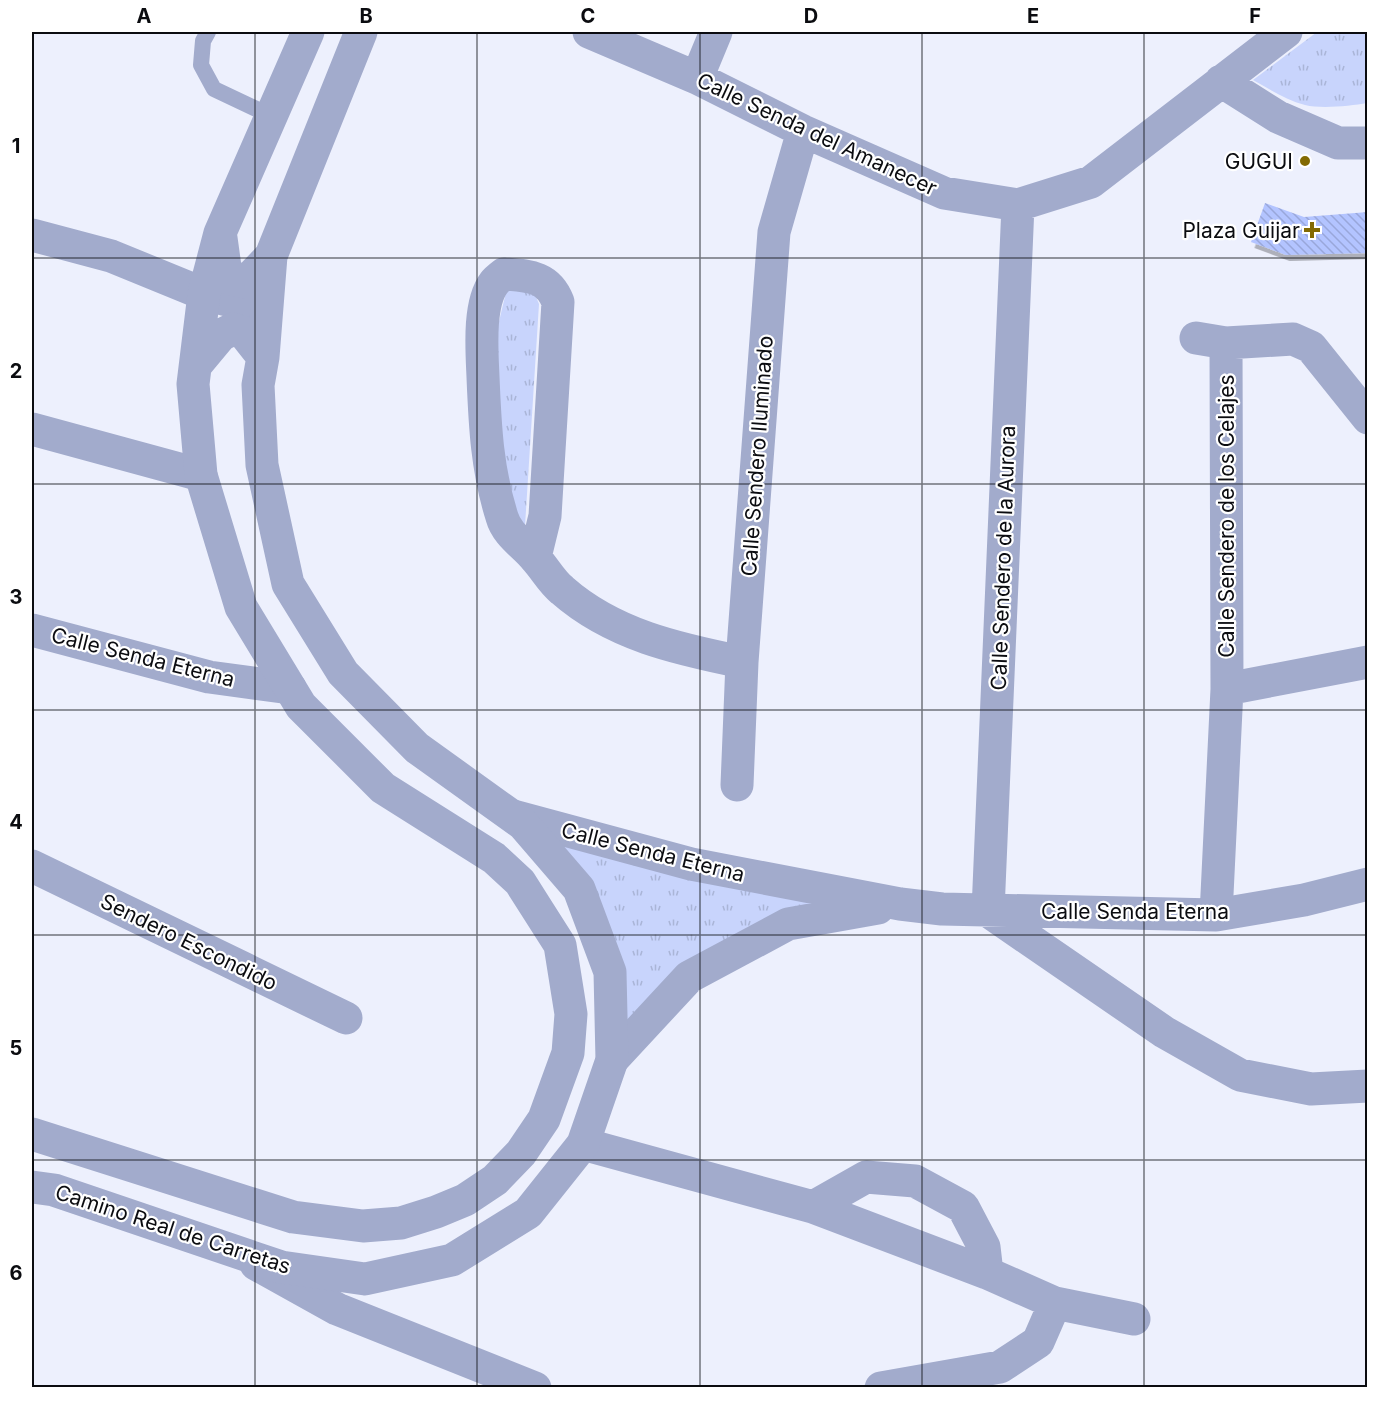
<svg xmlns="http://www.w3.org/2000/svg" width="1399" height="1419" viewBox="0 0 1399 1419" font-family="Inter,sans-serif">
	<style>
		.grass { fill: url(#grass-tufts) }
		.building { fill: url(#building-back-hatch); filter: url(#shadow) }
		.lines { fill: none; stroke-linecap: round; stroke-linejoin: round }
		.service { stroke: #a2abcc; stroke-width: 16 }
		.minor { stroke: #a2abcc; stroke-width: 33 }
		.tertiary { stroke: #a2abcc; stroke-width: 33 }
		.grid { fill: none; stroke: #0b0c10; stroke-width: 1.5; stroke-opacity: 0.55 }
		.poi-dot { fill: #836a03; stroke: #fff; stroke-width: 2 }
		.labels { text-anchor: middle; dominant-baseline: central; stroke-width: 4.5; stroke-linejoin: round; paint-order: stroke }
		.street-label { font-size: 21px; fill: #0b0c10; stroke: #fff }
		.poi-label { font-size: 21px; fill: #0b0c10; stroke: #fff; text-anchor: end }
		.neatline { fill: none; stroke: #0b0c10; stroke-width: 2 }
		.grid-label { font-size: 20px; text-anchor: middle; font-weight: bold; fill: #0b0c10 }
	</style>
	<defs>
		<pattern id="grass-tufts" width="24" height="20" patternUnits="userSpaceOnUse" patternTransform="scale(1.5)"><rect width="24" height="20" fill="#c8d4fc"/><path d="M3 7l-1-3M5 7V3M7 7l1-3M15 17l-1-3M17 17v-4M19 17l1-3" fill="none" stroke="#aab5d7"/></pattern>
		<pattern id="building-back-hatch" width="6" height="6" patternUnits="userSpaceOnUse" patternTransform="scale(1.5)"><rect width="6" height="6" fill="#b3c4ff"/><path d="M-1 5l2 2M0 0l6 6M5-1l2 2" fill="none" stroke="#99a7da"/></pattern>
		<filter id="shadow"><feDropShadow dx="3.5" dy="6" stdDeviation="0" flood-color="#0004"/></filter>
	</defs>
	<rect width="100%" height="100%" fill="#edf0fd"/>
	<path class="grass" d="M1317,32H1367V103C1351,106 1321,109 1305,105C1286,100 1269,89 1253,80Z
		M508,284L534,292L539,304L525,526L514,514L500,451L496,334Z
		M523,824L900,904L788,924L689,977L612,1060L610,972Z"/>
	<path class="building" d="M1265,203L1304,217L1368,212V253L1286,255L1251,242Z"/>
	<g class="lines">
		<path class="service" d="M208,32L203,41L201,65L214,89L271,116"/>
		<path class="minor" d="M589,32L697,78L803,131L944,193L1018,205L1091,182L1286,32
			M697,78L716,32
			M1221,81L1278,117L1338,143H1368
			M1018,205L988,911L1164,1032L1240,1075L1311,1089L1368,1086
			M32,235L111,256L204,294L266,310
			M1196,338L1226,343L1293,339L1311,347L1368,418
			M32,429L201,475
			M535,557L545,516L558,302C548,276 529,276 504,274C500,277 496,280 494,283C478,304 482,352 483,377C485,426 487,470 502,517C507,535 525,545 536,559C545,569 552,582 562,590C613,635 678,649 742,662
			M32,630L209,677L290,688
			M1227,689L1368,662
			M737,785L742,662L774,232L803,131
			M513,816L691,864L900,904L942,909L1216,915L1304,900L1368,884
			M32,866L346,1018
			M1216,915L1227,689L1226,343
			M612,1060L689,977L788,924L878,908
			M583,1144L813,1207L987,1273L1055,1303L1134,1319
			M813,1207L866,1177L915,1181L963,1207L984,1247L987,1273
			M256,1264L337,1309L535,1388
			M881,1388L1000,1367L1038,1342L1055,1303"/>
		<path class="tertiary" d="M221,238L225,267L231,279L246,282L271,256
			M196,365L221,335L233,329L244,333L263,357
			M32,1134L293,1217L363,1226L401,1223L436,1212L465,1200L495,1180L521,1153L544,1119L568,1053L571,1014L560,945L539,912L520,882L494,858L383,788L301,706L241,607L201,475L193,384L204,294L220,233L308,32
			M32,1187L54,1190L281,1267L365,1279L452,1260L528,1213L583,1144L612,1060L610,972L579,889L523,824L417,748L343,673L288,584L262,465L258,385L263,357L271,256L361,32"/>
	</g>
	<path class="grid" d="M255,32V1388M477,32V1388M700,32V1388M922,32V1388M1144,32V1388M32,258H1368M32,484H1368M32,710H1368M32,935H1368M32,1160H1368"/>
	<g class="poi-dot">
		<circle cx="1305" cy="161" r="6"/>
		<path d="M1309 221h6v6h6v6h-6v6h-6v-6h-6v-6h6z"/>
	</g>
	<g class="labels">
		<g class="street-label">
			<text transform="translate(817 134) rotate(25)">Calle Senda del Amanecer</text>
			<text transform="translate(757 456) rotate(-86)">Calle Sendero Iluminado</text>
			<text transform="translate(1226 516) rotate(-90)">Calle Sendero de los Celajes</text>
			<text transform="translate(1003 558) rotate(-88)">Calle Sendero de la Aurora</text>
			<text transform="translate(143 657) rotate(14)">Calle Senda Eterna</text>
			<text transform="translate(653 852) rotate(14)">Calle Senda Eterna</text>
			<text x="1135" y="911">Calle Senda Eterna</text>
			<text transform="translate(189 942) rotate(26)">Sendero Escondido</text>
			<text transform="translate(173 1229) rotate(18)">Camino Real de Carretas</text>
		</g>
		<g class="poi-label">
			<text x="1293" y="161">GUGUI</text>
			<text x="1300" y="230">Plaza Guijar</text>
		</g>
	</g>
	<rect width="1399" height="1419" fill="none" stroke="#ffffff" stroke-width="66"/>
	<rect x="33" y="33" width="1333" height="1353" class="neatline"/>
	<g class="grid-label">
		<text x="144" y="23">A</text>
		<text x="366" y="23">B</text>
		<text x="588" y="23">C</text>
		<text x="811" y="23">D</text>
		<text x="1033" y="23">E</text>
		<text x="1255" y="23">F</text>
		<text x="16" y="153">1</text>
		<text x="16" y="378">2</text>
		<text x="16" y="604">3</text>
		<text x="16" y="829">4</text>
		<text x="16" y="1055">5</text>
		<text x="16" y="1280">6</text>
	</g>
</svg>
